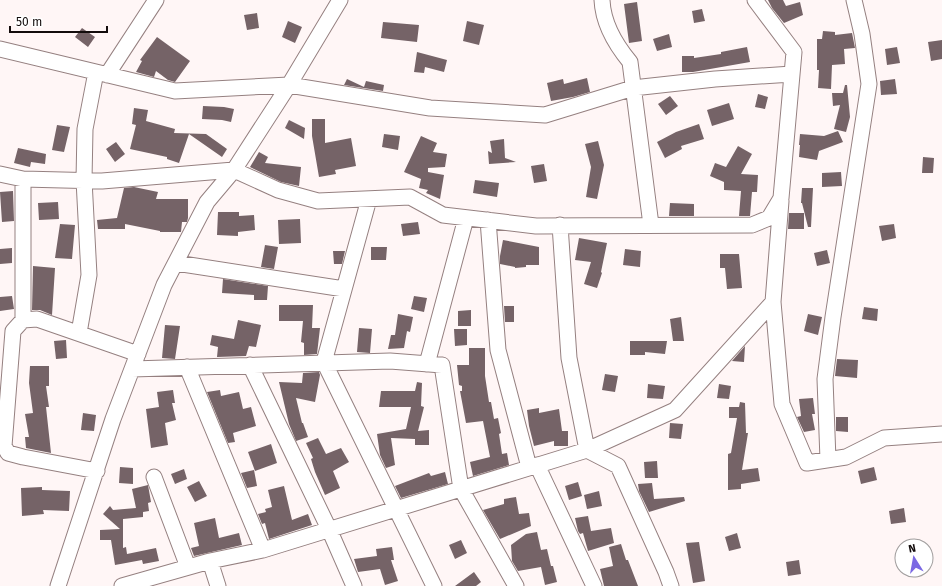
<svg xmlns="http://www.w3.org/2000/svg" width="942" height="586" viewBox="0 0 942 586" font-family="'Fira Sans',sans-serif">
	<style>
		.building { fill: #756367 }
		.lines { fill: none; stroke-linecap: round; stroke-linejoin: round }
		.minor-casing { stroke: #958080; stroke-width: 17 }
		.minor { stroke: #fff; stroke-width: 15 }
	</style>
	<rect width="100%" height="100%" fill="#fff6f6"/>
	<path class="building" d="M768,0H783L786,6L800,2L803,15L784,23L772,8Z
		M637,2L642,41L629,43L624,4Z
		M702,9L705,21L694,23L692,11Z
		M257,13L259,28L247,30L244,15Z
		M288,21L302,27L295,43L282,37Z
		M467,21L484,25L479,45L463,41Z
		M383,22L419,25L417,42L381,38Z
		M82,28L95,37L88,47L75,37Z
		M823,31L835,32V35L852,33L855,48L844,49L845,64L832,65L831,89L818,88L819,70H817V39H822Z
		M669,34L672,47L657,51L653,39Z
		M157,37L190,61L175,82L168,80L156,71L154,77L136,72L142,61L140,60Z
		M942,40V59L931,61L928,42Z
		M747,47L750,62L693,72H682V56H694V58L721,54V52Z
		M897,47L900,63L887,65L885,49Z
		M417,52L447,60L444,72L425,67L424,73L414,72Z
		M587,78L590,92L573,97L551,101L547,83L563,79L564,84Z
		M347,79L364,87L366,81L384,85L383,91L344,85Z
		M895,79L897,94L881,95L880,81Z
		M845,85H847L850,117L846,132L834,129L840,105L833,106L832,93H843Z
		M758,94L768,97L765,109L755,107Z
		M670,96L678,106L666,115L658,104Z
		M729,103L734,119L712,126L707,110Z
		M203,106L224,107L234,109L231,122L222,120L202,119Z
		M134,108L148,110L146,121L175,129L174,133L206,134L227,149L222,157L189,134L179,163L167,159V157L130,149L136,125L132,124Z
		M312,119H325V143L351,138L356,166L335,170L336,174L319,177L312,136Z
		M289,120L305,128L304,139L285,128Z
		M699,124L704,139L681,146L682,149L665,158L657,142L676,132Z
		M57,125L70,127L64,152L52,150Z
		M838,131L843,142L819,151L817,160L799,157L800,145H799L800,134L824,136Z
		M384,134L400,136L398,150L382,147Z
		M421,136L437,143L433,152L447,154L445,167L428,168V172L444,175L440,199L426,193L428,190L419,188L421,179L404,172Z
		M504,139L505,158L516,162L489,164L488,151L492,153L490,141Z
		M598,141L604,165L597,199L586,197L591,167L585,144Z
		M116,142L125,154L115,162L106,149Z
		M738,146L752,154L741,174L758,175L757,192H752L750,216H739L741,191L724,190V182L710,176L715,163L726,167Z
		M18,148L46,154L45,164L31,162L30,167L14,163Z
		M259,152L268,157L265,163L301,167L299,186L281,182L250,167Z
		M923,157L934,158L933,173H922Z
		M544,164L547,181L534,183L531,166Z
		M841,172L842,186L822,187V173Z
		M475,180L499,183L497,197L473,193Z
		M134,187L158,192L156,199H188V218L187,222H182L181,232H160V231L125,224V229H98L97,220L117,218L124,188Z
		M802,188H813L811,227H808L802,203H801Z
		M13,191L14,221L2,222L0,192Z
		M58,202L59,219L39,220L38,203Z
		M670,203L694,204V216H669Z
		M218,212H239V216L254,215L255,230L238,232V236L217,235Z
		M789,213H804V229H788Z
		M300,219L301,243L279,244L278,220Z
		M418,222L420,234L403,236L401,224Z
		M60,224L75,225L72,259L55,258Z
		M894,224L896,238L882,241L879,226Z
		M579,238L607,243L601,272L602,273L597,288L584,284L591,262L575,260Z
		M503,240L539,247V265H526V267L515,268V267L500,264V256Z
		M265,245L278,247L274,269L261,267Z
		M371,247H387L386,260H371Z
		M12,248V263L0,264V249Z
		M625,249L641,251L640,267L623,265Z
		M827,250L830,263L817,266L814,253Z
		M333,251H345L342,264H334Z
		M720,254H739L742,288L727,289L725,268H720Z
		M33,266L55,268L52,315L40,310H32Z
		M223,279L268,286L267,300H254V295L222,293Z
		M12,296L14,309L0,311V297Z
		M414,296L427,298L424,312L411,309Z
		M279,305H313L312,328H320L317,354L304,355V343L301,342L303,321H279Z
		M504,306H514V322H505Z
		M864,307L878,309L877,321L862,319Z
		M471,310V326H458V311Z
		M398,314L413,317L410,332L407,331L404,348L388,349L391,335H395Z
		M808,314L822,317L818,335L804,331Z
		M681,317L684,341H673L670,319Z
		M238,320L261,325L256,347L249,346L246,356L217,357L218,347L210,345L212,335L234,339Z
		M165,325L180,326L175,359L162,358Z
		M359,328L372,329L370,353L357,352Z
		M454,329H467V345L455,346Z
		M66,340L67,358L56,359L54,341Z
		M630,341H667L665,354L645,352V355H630Z
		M745,346L744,362L732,361Z
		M469,348H485V376L489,402H491L494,419L498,418L501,433L499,434L502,454L507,453L509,465L473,476L470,462L490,457L483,421L466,423L460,391H462V386L459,385L457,365H469Z
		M837,359L858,360L857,378L835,376Z
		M30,366H49V386H46L49,407H46L51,453L26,448L25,437H29L25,414L33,413L29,383Z
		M319,372L320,375L315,402L296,398L302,423H303L308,437L296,441L289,424L279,382L302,383L303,373Z
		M605,374L618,376L615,392L602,390Z
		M417,382L422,383L421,406L424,407L418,431L429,430V445H415V439L391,438L395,465L386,468L380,455L377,434L406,429L411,407H379L381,391H415Z
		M648,384L665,386L663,399L647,398Z
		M719,384L731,386L729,399L717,398Z
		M173,390L175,403H172L176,420L165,423L168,445L151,448L146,409L159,407L157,392Z
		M220,390L221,396L239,392L243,409L251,407L256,426L233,433L235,442L228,443L207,392Z
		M813,398L815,414H812L815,430L804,432L797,417L801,416L799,399Z
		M740,402L745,403L746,433H748L742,470L758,468L760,481L741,484V489L728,490V454L731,453L737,418H729V407H739Z
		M539,408V413L559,409L562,431H568V446H554V441L534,446L529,426L527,410Z
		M83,413L96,415L94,431L81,430Z
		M836,417H848V432L836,431Z
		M670,423L683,424L681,439L669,438Z
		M318,438L326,454L341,448L349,462L333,471L340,488L325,495L315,472L311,459L313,458L306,443Z
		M271,444L277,463L255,471L248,452Z
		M657,461L658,478H645L644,462Z
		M120,467L133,468V484L119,483Z
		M874,467L877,480L861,484L858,471Z
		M184,469L187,479L175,484L171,474Z
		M254,470L257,486L247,488L241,473Z
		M445,472L448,484L401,498L395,486L429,473L431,476Z
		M199,481L207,496L195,502L187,487Z
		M578,482L582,496L569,500L565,486Z
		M652,483L654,499L684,497L685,501L649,512L639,491L638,484Z
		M148,485L151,502L148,503L149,511L143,512V517L123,519V548L126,547L127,554L156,548L159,561L143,564L142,560L115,565L111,540H100V530L120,529L103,514L110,506L113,510L136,508L132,489Z
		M284,486L292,520L308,514L312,525L269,539L265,523L262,524L258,514L266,512L265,509L272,507L268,490Z
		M42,487V490L70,491L69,511L43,510L44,514L22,516L21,488Z
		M599,491L602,506L587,509L584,495Z
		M516,497L519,514L529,513L531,526L500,539L483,510L504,504V499Z
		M904,508L906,522L891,524L889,511Z
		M588,516L591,531L611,528L614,543L588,551L583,533L580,534L578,531L575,518Z
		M215,518L219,538L239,533L242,545L194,556L191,548L199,546L194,523Z
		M537,532L541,550L547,549L551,566H553L557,582L545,585L541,567L518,571L512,561L511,545L526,534Z
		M737,533L741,548L729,551L725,537Z
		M461,540L467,553L455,559L449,545Z
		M699,542L705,581L693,583L686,543Z
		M621,544L626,560H628L638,586H604L600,569L613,566L609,547Z
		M392,547L394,560H391L398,581L385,585L380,569L358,572L354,559L377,556L376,549Z
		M799,560L801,574L788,576L786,562Z
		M474,572L481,582L476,586H455Z"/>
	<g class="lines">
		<g class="minor-casing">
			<path id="minor" d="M602,0C603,23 615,44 630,62L651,225
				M0,49L175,91L289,85L430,108L545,115L633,88L715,79L792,74
				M107,75L156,0
				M0,174L23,179L102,181L234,170L278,190L318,201L410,197L443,215L536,226L752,225L769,218L781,198L794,52L755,0
				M369,199L324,362L434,586
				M781,201L773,302L782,404L807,463L846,457L884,438L942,434
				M488,220L498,350L529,467
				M560,225L569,358L587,450L618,466L666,572L671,586
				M176,263L344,289
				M23,320V179
				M79,333L89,275L84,180L85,129L96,72
				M427,364L466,218
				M250,365L329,529L354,586
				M187,367L263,550
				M132,369L390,361L442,365L461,489L516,586
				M828,460L825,379L833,317L869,84L862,34L854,0
				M537,465L594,586
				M97,471L23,457L8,453L4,446L13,331L23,320L37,319L138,354
				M154,477L188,567
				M210,561L218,586
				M58,586L113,419L164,285L207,202L234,170L289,85L340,0
				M122,586L210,561L263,550L587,450L675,410L773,302"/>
		</g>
		<use href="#minor" class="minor"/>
	</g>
	<g transform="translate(914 558) rotate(349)"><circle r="19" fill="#ffffff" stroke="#a19e9e"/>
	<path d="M0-3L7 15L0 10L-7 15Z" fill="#7b68e3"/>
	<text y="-6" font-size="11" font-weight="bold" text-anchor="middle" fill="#130c0c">N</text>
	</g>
	<path d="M10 26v6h97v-6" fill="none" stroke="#130c0c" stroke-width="2"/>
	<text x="16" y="26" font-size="12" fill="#130c0c" stroke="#ffffff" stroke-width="3" paint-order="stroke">50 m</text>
</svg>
